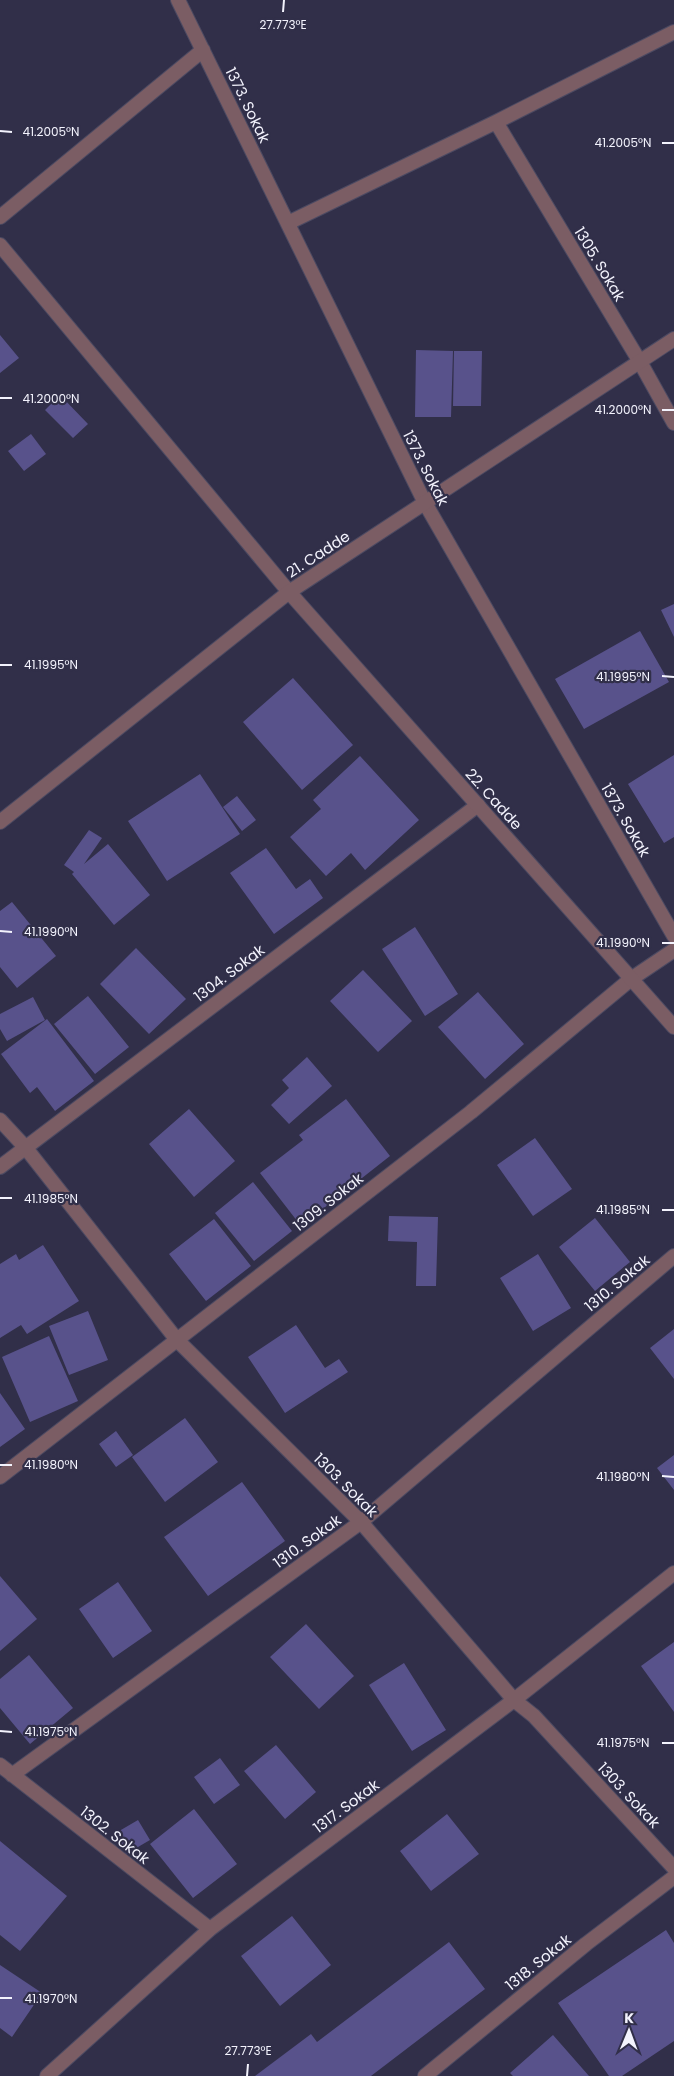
<svg xmlns="http://www.w3.org/2000/svg" width="674" height="2076" viewBox="0 0 674 2076" font-family="Poppins,sans-serif">
	<style>
		.building { fill: #58528b }
		.lines { fill: none; stroke-linecap: round; stroke-linejoin: round }
		.minor-casing { stroke: #4c4a62; stroke-width: 16 }
		.tertiary-casing { stroke: #4c4a62; stroke-width: 16 }
		.minor { stroke: #7b5d64; stroke-width: 14 }
		.tertiary { stroke: #7b5d64; stroke-width: 14 }
		.ticks { fill: none; stroke: #f3f3fd; stroke-width: 2 }
		.labels { text-anchor: middle; dominant-baseline: central; stroke-width: 4.5; stroke-linejoin: round; paint-order: stroke }
		.street-label { font-size: 15px; fill: #f3f3fd; stroke: #312f49 }
		.ticks-label { font-size: 12px; text-anchor: middle; fill: #f3f3fd; stroke: #312f49; stroke-width: 4.5; stroke-linejoin: round; paint-order: stroke }
	</style>
	<rect width="100%" height="100%" fill="#312f49"/>
	<path class="building" d="M0,335L19,358L0,373Z
		M416,350L453,351L451,417H415Z
		M454,351H482L481,406H453Z
		M60,395L88,424L73,438L45,410Z
		M31,434L46,454L24,471L8,451Z
		M674,604V637L661,610Z
		M640,631L669,682L584,729L555,679Z
		M293,678L353,745L302,790L243,722Z
		M674,755V837L664,843L628,784Z
		M360,756L419,820L365,870L351,853L326,876L290,837L321,809L313,800Z
		M200,774L240,834L167,881L128,821Z
		M237,796L256,820L242,831L223,807Z
		M89,830L102,838L84,864L108,844L150,895L114,925L72,874L74,872L64,865Z
		M266,848L296,889L310,879L323,898L274,934L230,873Z
		M12,902L56,956L17,988L0,967V911Z
		M415,927L458,994L425,1016L382,949Z
		M136,948L186,999L149,1034L100,984Z
		M363,970L412,1021L378,1052L330,1001Z
		M478,992L524,1044L485,1079L438,1027Z
		M88,996L129,1047L95,1074L54,1024Z
		M33,997L45,1020L7,1041L0,1029V1014Z
		M47,1019L94,1081L55,1111L37,1087L30,1093L1,1054Z
		M307,1057L332,1086L289,1124L271,1105L289,1088L282,1080Z
		M346,1099L390,1156L301,1226L260,1173L303,1140L299,1135Z
		M189,1109L235,1161L194,1197L149,1144Z
		M535,1138L572,1189L533,1216L497,1165Z
		M253,1182L292,1231L254,1261L215,1213Z
		M389,1216L438,1217L436,1286H416L417,1242L388,1241Z
		M595,1218L630,1262L595,1291L559,1247Z
		M214,1219L251,1266L206,1301L169,1254Z
		M43,1245L79,1301L27,1334L21,1325L0,1338V1264L16,1254L19,1260Z
		M538,1254L571,1308L533,1331L500,1278Z
		M88,1311L108,1360L69,1375L49,1326Z
		M296,1325L325,1368L339,1359L348,1372L285,1413L248,1357Z
		M674,1329V1379L650,1348Z
		M49,1336L78,1401L30,1422L2,1357Z
		M0,1393L25,1429L0,1447Z
		M185,1418L218,1462L165,1502L132,1457Z
		M116,1431L133,1455L116,1467L99,1444Z
		M674,1455V1490L657,1468Z
		M242,1482L285,1541L208,1596L164,1537Z
		M0,1576L37,1619L0,1651Z
		M118,1582L152,1631L113,1658L79,1609Z
		M306,1624L354,1676L319,1709L270,1657Z
		M674,1642V1712L641,1666Z
		M29,1655L73,1708L30,1744L0,1708V1679Z
		M404,1663L446,1730L412,1751L369,1685Z
		M276,1745L316,1792L285,1819L244,1771Z
		M220,1758L240,1785L214,1804L194,1777Z
		M194,1809L237,1864L193,1898L150,1844Z
		M447,1814L479,1854L431,1891L400,1851Z
		M138,1820L150,1840L126,1854L114,1834Z
		M0,1841L67,1896L20,1951L0,1935Z
		M292,1916L331,1965L280,2006L241,1956Z
		M666,1930L674,1943V2041L622,2076H609L558,2003Z
		M449,1942L485,1989L371,2076H255L311,2034L317,2042Z
		M0,1965L42,1993L12,2037L0,2028Z
		M553,2035L589,2076H513L510,2073Z"/>
	<g class="lines">
		<g class="minor-casing">
			<path id="minor" d="M178,0L425,503L674,936
				M496,122L640,362L674,423
				M0,217L203,50
				M288,223L496,122L674,32
				M0,245L289,592
				M0,1120L25,1147L177,1340L361,1522L514,1700L534,1716L674,1868
				M0,1167L478,805
				M0,1477L471,1112L631,979L674,950
				M0,1765L210,1929
				M12,1775L361,1522L674,1256
				M47,2076L210,1929L514,1700L674,1573
				M425,2076L586,1944L674,1877"/>
		</g>
		<g class="tertiary-casing">
			<path id="tertiary" d="M289,592L674,1027
				M0,822L289,592L674,339"/>
		</g>
		<use href="#minor" class="minor"/>
		<use href="#tertiary" class="tertiary"/>
	</g>
	<path class="ticks" d="M283,12L284,0M0,131L12,132M662,143H674M0,398H12M662,410H674M0,665H12M662,676L674,677M0,931L12,932M662,943H674M0,1198H12M662,1210H674M0,1465H12M662,1476L674,1477M0,1731L12,1732M662,1743H674M0,1998H12M247,2076L248,2064"/>
	<g class="labels">
		<g class="street-label">
			<text transform="translate(248 105) rotate(64)">1373. Sokak</text>
			<text transform="translate(600 264) rotate(59)">1305. Sokak</text>
			<text transform="translate(426 468) rotate(63)">1373. Sokak</text>
			<text transform="translate(318 554) rotate(-33)">21. Cadde</text>
			<text transform="translate(494 799) rotate(48)">22. Cadde</text>
			<text transform="translate(626 820) rotate(60)">1373. Sokak</text>
			<text transform="translate(229 973) rotate(-37)">1304. Sokak</text>
			<text transform="translate(328 1202) rotate(-38)">1309. Sokak</text>
			<text transform="translate(617 1283) rotate(-40)">1310. Sokak</text>
			<text transform="translate(346 1485) rotate(45)">1303. Sokak</text>
			<text transform="translate(307 1541) rotate(-36)">1310. Sokak</text>
			<text transform="translate(629 1795) rotate(47)">1303. Sokak</text>
			<text transform="translate(346 1806) rotate(-37)">1317. Sokak</text>
			<text transform="translate(115 1835) rotate(38)">1302. Sokak</text>
			<text transform="translate(538 1962) rotate(-39)">1318. Sokak</text>
		</g>
	</g>
	<g class="ticks-label">
		<text x="283" y="29">27.773°E</text>
		<text x="51" y="136">41.2005°N</text>
		<text x="623" y="147">41.2005°N</text>
		<text x="51" y="403">41.2000°N</text>
		<text x="623" y="414">41.2000°N</text>
		<text x="51" y="669">41.1995°N</text>
		<text x="623" y="681">41.1995°N</text>
		<text x="51" y="936">41.1990°N</text>
		<text x="623" y="947">41.1990°N</text>
		<text x="51" y="1203">41.1985°N</text>
		<text x="623" y="1214">41.1985°N</text>
		<text x="51" y="1469">41.1980°N</text>
		<text x="623" y="1481">41.1980°N</text>
		<text x="51" y="1736">41.1975°N</text>
		<text x="623" y="1747">41.1975°N</text>
		<text x="51" y="2003">41.1970°N</text>
		<text x="248" y="2055">27.773°E</text>
	</g>
	<g transform="translate(629 2031) rotate(1)" stroke="#312f49" stroke-width="4" paint-order="stroke">
	<path d="M0-4L9 19L0 12L-9 19Z" fill="#f3f3fd"/>
	<text y="-8" font-size="14" font-weight="bold" text-anchor="middle" fill="#f3f3fd">K</text>
	</g>
</svg>
